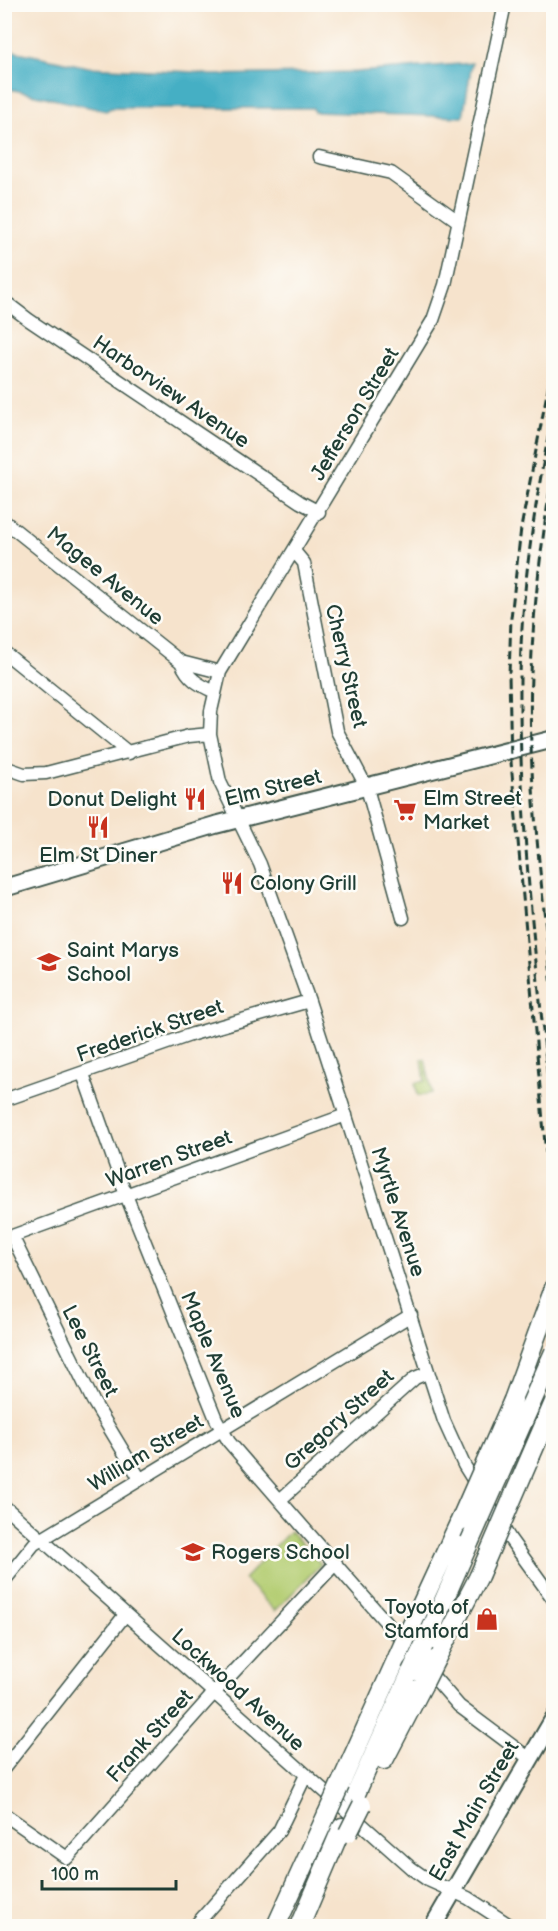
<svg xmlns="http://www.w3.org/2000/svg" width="558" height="1931" viewBox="0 0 558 1931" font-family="'Balsamiq Sans',sans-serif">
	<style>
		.grass { fill: url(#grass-tufts); stroke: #6a8553; stroke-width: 1.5 }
		.park { fill: #b4cd72; stroke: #6a8553; stroke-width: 1.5 }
		.water { fill: #45afc4; stroke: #32767c; stroke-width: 1.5 }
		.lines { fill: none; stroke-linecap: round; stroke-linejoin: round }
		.minor-casing { stroke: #3f564b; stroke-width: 15 }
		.major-casing { stroke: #3f564b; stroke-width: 20 }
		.highway-casing { stroke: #3f564b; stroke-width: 21 }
		.minor { stroke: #fff; stroke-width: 12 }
		.major { stroke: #fff; stroke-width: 16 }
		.highway { stroke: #fff; stroke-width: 18 }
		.rail { stroke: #1f3d34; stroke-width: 3; stroke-dasharray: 9 4.5; stroke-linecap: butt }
		.highway-bridge-casing { stroke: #3f564b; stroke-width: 21; stroke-linecap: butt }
		.highway-bridge { stroke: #fff; stroke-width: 18 }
		.labels { text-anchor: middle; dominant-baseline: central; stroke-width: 5; stroke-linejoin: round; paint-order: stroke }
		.street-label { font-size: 21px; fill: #1f3d34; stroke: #fdfcf7 }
		.poi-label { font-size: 21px; fill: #1f3d34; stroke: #fdfcf7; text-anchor: start }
	</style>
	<defs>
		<pattern id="grass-tufts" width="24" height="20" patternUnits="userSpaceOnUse" patternTransform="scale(1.5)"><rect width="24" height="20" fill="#b4cd72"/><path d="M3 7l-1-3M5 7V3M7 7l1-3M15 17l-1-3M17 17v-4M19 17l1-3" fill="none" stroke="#92a85e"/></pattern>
	</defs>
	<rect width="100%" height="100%" fill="#fdfcf7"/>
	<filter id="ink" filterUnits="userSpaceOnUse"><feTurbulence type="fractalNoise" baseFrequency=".0167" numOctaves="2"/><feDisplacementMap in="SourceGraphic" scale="12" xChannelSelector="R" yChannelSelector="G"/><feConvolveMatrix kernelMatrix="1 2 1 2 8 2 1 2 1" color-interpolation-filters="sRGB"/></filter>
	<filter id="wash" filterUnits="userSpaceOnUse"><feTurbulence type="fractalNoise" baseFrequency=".008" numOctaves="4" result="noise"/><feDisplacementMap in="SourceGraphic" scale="24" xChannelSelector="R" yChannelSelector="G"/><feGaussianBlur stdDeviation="1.35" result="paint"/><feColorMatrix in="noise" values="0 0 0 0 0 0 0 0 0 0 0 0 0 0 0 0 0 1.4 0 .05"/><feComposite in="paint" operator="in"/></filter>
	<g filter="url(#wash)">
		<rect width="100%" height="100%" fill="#f6e3cc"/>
		<path class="grass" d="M422,1059H425L432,1093L418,1096L415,1083L425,1081Z"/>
		<path class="park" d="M290,1531L321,1564L275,1611L244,1579Z"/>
		<path class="water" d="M4,49L88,67L194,72L210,75L356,72L472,63L463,117L314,112L313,108H111L106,111L5,88Z"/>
	</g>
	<g filter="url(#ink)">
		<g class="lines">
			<g class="minor-casing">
				<path id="minor" d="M505,4L445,285L433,320L220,672L211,711L210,734L220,782L260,864L309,1001L444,1421L464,1465L510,1539L554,1600
					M319,157L391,173L458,221
					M4,301L29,320L300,502L319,512
					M4,521L181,662C188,679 199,685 215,692
					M294,551L304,563L337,731L367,788L403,918
					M4,652L129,753
					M181,662L220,672
					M4,767L24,774L46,773L189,736L210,734
					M83,1074L126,1195L216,1419L229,1442L459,1706L530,1759
					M4,1100L193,1034L309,1001
					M12,1236L93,1401L140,1479
					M4,1239L346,1115
					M280,1500L415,1378L427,1373
					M4,1506L411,1868L428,1880L468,1898L511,1926
					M4,1581L34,1544L411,1315
					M4,1768L125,1615
					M4,1814L67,1858L214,1693L336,1563
					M195,1926L279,1831L305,1777"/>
			</g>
			<g class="major-casing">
				<path id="major" d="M4,888L215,825L554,739
					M433,1926L554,1718"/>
			</g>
			<g class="highway-casing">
				<path id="highway" d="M513,1400L554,1288
					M410,1629L459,1523
					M424,1645L470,1541
					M436,1659L479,1576
					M384,1760L423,1685
					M340,1785L398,1656
					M354,1798L411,1672
					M276,1926L327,1814
					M300,1926L342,1827"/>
			</g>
			<use href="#minor" class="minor"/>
			<use href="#major" class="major"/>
			<use href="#highway" class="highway"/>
			<path class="rail" d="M554,357L521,528L511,618L509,675L511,762L554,1245
				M554,408C534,505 519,602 520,700C520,847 541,997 554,1143
				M554,463C543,533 533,604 531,676C527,786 544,898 554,1008"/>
			<g class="highway-bridge-casing">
				<path id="highway-bridge" d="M459,1523L513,1400
					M470,1541L554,1352
					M479,1576L554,1402
					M398,1656L410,1629
					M411,1672L424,1645
					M423,1685L436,1659
					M327,1814L340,1785
					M348,1833L362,1805"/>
			</g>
			<use href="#highway-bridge" class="highway-bridge"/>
		</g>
	</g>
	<defs>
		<g id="restaurant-bare" transform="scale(1.8)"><path d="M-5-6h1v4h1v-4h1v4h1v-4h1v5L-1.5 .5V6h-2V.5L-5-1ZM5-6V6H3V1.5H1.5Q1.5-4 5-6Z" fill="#c8321e" stroke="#fdfcf7" stroke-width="2.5" paint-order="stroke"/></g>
		<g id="supermarket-bare" transform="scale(1.8)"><path d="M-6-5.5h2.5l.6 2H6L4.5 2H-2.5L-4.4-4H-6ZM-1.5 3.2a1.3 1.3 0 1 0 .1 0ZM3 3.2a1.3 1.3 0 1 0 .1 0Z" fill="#c8321e" stroke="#fdfcf7" stroke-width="2.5" paint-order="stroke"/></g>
		<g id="school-bare" transform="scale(1.8)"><path d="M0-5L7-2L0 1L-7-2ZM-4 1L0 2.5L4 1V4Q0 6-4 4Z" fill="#c8321e" stroke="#fdfcf7" stroke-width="2.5" paint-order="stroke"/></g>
		<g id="shop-bare" transform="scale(1.8)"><path d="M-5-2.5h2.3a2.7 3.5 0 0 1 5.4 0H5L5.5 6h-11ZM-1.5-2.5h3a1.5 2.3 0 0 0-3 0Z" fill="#c8321e" stroke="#fdfcf7" stroke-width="2.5" paint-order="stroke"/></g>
	</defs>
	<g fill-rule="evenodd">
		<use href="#restaurant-bare" x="195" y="799"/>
		<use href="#supermarket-bare" x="405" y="810"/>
		<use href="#restaurant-bare" x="98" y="827"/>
		<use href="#restaurant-bare" x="232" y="883"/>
		<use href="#school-bare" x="49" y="962"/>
		<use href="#school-bare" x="193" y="1552"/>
		<use href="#shop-bare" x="487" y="1619"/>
	</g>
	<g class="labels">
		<g class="street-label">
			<text transform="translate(171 392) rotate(34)">Harborview Avenue</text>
			<text transform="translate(355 414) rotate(-59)">Jefferson Street</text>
			<text transform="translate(105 576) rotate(39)">Magee Avenue</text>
			<text transform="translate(346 666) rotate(77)">Cherry Street</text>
			<text transform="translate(273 788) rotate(-14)">Elm Street</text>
			<text transform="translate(150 1031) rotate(-19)">Frederick Street</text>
			<text transform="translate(169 1159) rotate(-20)">Warren Street</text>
			<text transform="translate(398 1212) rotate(72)">Myrtle Avenue</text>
			<text transform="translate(90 1351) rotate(63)">Lee Street</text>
			<text transform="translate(213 1355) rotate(67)">Maple Avenue</text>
			<text transform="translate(339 1420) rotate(-42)">Gregory Street</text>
			<text transform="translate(146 1453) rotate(-31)">William Street</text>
			<text transform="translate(238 1690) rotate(42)">Lockwood Avenue</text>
			<text transform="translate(150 1736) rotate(-48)">Frank Street</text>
			<text transform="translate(474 1811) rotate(-60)">East Main Street</text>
		</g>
		<g class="poi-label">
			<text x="423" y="798">Elm Street<tspan x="423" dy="24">Market</tspan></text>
			<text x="177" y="799" text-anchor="end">Donut Delight</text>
			<text x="98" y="855" text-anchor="middle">Elm St Diner</text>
			<text x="250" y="883">Colony Grill</text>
			<text x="67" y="950">Saint Marys<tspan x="67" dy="24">School</tspan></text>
			<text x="211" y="1552">Rogers School</text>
			<text x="469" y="1607" text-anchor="end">Toyota of<tspan x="469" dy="24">Stamford</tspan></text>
		</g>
	</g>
	<rect width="558" height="1931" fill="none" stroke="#fdfcf7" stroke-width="24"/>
	<path d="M42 1880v9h134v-9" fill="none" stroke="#1f3d34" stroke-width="3"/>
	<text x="51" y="1880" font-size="18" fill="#1f3d34" stroke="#fdfcf7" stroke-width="4.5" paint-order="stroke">100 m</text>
</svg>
